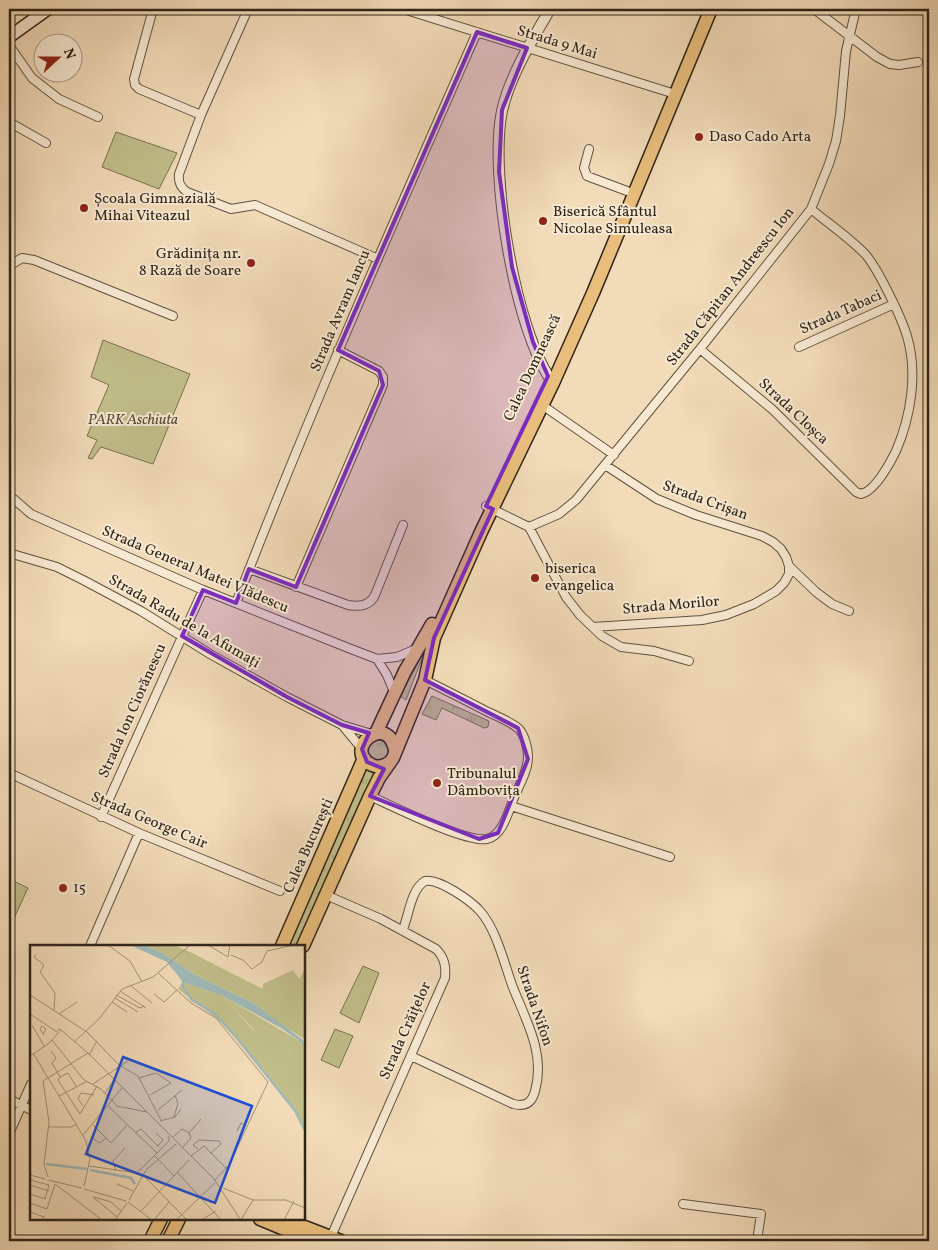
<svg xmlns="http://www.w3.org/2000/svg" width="938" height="1250" viewBox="0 0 938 1250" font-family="Vollkorn,serif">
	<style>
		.grass { fill: url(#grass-tufts); stroke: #787150 }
		.park { fill: #c1be8a; stroke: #787150 }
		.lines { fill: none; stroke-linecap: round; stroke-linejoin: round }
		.minor-casing { stroke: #5f523f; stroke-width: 10 }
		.tertiary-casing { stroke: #5f523f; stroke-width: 12 }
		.secondary-casing { stroke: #2e2417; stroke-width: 14 }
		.primary-casing { stroke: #2e2417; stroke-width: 15 }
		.minor { stroke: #f7e8d1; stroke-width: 8 }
		.tertiary { stroke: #f7e8d1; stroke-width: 10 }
		.secondary { stroke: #f7e8d1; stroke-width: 11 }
		.primary { stroke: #e9be7c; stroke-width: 12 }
		.marked { fill: #7b2cbf; fill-opacity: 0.2; stroke: #7b2cbf; stroke-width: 4; stroke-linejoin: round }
		.poi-dot { fill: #8f2418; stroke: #f7e8d1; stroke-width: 2 }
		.labels { text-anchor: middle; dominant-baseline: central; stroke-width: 4; stroke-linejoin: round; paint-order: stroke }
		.street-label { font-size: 15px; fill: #2e2417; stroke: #f7e8d1 }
		.poi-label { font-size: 15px; fill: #2e2417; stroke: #f7e8d1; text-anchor: start }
		.park-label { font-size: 15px; font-style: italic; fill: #534a34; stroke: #f7e8d1 }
		.inset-river { fill: none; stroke: #9eb9b8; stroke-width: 2.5 }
		.inset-road { fill: none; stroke: #a49278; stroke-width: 1 }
		.view { fill: #1d4ed8; fill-opacity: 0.15; stroke: #1d4ed8; stroke-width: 2.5 }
		.inset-edge { fill: none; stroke: #2e2417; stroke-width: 2.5 }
	</style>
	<defs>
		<pattern id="grass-tufts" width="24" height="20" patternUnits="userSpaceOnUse" patternTransform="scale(1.25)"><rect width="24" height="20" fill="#c1be8a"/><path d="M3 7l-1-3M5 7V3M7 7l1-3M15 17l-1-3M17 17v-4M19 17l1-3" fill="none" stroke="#a6a376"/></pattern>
	</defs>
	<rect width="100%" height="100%" fill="#f2dbb8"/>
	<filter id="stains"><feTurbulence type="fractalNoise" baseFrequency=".004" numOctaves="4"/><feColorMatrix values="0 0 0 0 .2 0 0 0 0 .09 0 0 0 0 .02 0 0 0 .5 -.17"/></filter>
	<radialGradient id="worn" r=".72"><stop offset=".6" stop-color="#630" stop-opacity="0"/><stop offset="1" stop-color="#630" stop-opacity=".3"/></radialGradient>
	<path class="grass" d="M426,648L406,700L400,696Z
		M432,696L489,721L488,727L484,728L442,708L436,720L422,714Z
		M368 750a10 10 0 1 1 20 0a10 10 0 1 1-20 0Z
		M367,766L377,770L297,946H286Z"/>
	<path class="park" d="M116,132L177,153L159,189L102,167Z
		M103,340L190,374L153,464L101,447L92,459L88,458L97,440L87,436L109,385L91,377Z
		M9,879L28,888L9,929Z
		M363,966L379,973L359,1023L340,1013Z
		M335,1029L353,1036L339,1068L321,1060Z"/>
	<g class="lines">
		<g class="minor-casing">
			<path id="minor" d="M153,9L134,79L135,85L139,89L201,115
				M248,9L201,115L179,174C178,182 180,187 187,192L231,209L255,205L378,259
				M403,9L675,94
				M814,9L877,57L890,64L899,65L918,62
				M9,45L32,78L59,99L98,117
				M9,122L46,143
				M589,149L584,168L587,176L627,191
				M9,266L22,258L34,260L173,316
				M799,347L894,304
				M700,349L773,410L856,492L861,494C875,491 890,463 896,451C911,416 918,373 907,336C903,323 897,310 891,298C884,284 876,267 866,255C850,238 829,224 811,209
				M542,405L614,455
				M9,495L31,514L67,530L203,590L351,649L377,659L397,657L416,649
				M486,506L529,527L566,597L580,615L602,636L621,647L654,651L689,661
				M529,527L559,514L576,500L700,349L811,209L829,164L836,141L840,116L846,51L856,9
				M9,553L57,567L85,581L141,611L210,654L287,697L342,725L372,734
				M789,566L816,592L832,604L849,611
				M249,569L348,605C359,607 370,606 375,595L403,525
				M296,587L383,385V377L379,371L338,350
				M236,603C310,411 394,221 477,32
				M593,627L702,620L726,615L754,604L776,591L784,583L789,574V566L786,557L781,549L773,542L762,536L696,515L657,499L605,465
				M377,659L387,675L394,692
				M342,725L362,749
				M9,773L139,833L280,891
				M370,796C392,806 466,843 487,839C502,836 508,813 513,800C518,787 528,772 528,757C528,748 525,736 519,729C510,721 496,716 486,711C465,700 445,690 425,680
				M511,806L670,857
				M101,817L203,590
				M326,895L381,919L436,949C445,958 446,967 445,978L330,1239
				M403,929C409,915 411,889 425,881C439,878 471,901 480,911C496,929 504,962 512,985C525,1019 546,1053 535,1091C532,1103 525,1107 513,1104L411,1056
				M90,946L139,833
				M9,1099L31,1110
				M9,1134L31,1084
				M683,1204L761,1214L757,1241"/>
		</g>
		<g class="tertiary-casing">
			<path id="tertiary" d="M550,9C532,41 510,75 502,111C489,173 515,332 553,383"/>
		</g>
		<g class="secondary-casing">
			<path id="secondary" d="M9,37L48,9"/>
		</g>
		<g class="primary-casing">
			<path id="primary" d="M376,733L405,671L432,624
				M390,762C385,766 378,768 372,765C341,751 387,710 395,750
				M282,946L364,758
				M303,946L370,796L379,778L393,758L425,680L434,638L481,532L553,383L593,293L711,9
				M260,1219L313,1241
				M284,1219L341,1241
				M150,1241L161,1219
				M168,1241L179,1219"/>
		</g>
		<use href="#minor" class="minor"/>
		<use href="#tertiary" class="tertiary"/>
		<use href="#secondary" class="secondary"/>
		<use href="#primary" class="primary"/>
	</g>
	<path class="marked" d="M477,32L527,48L502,110L499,172L512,267L533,342L548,376L486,506L493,509L434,638L425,680L518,728L528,759L498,833L479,839L370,796L384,769L367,762L362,749L369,733L342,725L287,697L182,636L203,590L236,603L249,569L296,587L383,385L379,371L338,350Z"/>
	<g class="poi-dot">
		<circle cx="699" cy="137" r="5"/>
		<circle cx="84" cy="208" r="5"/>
		<circle cx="543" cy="221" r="5"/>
		<circle cx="251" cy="263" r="5"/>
		<circle cx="535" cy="578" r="5"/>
		<circle cx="437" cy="783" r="5"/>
		<circle cx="63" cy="888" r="5"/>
	</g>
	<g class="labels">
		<g class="street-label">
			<text transform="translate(557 43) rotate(17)">Strada 9 Mai</text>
			<text transform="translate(731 287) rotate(-52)">Strada Căpitan Andreescu Ion</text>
			<text transform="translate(341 311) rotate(-67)">Strada Avram Iancu</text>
			<text transform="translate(841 313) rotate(-24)">Strada Tabaci</text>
			<text transform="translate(533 368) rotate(-65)">Calea Domnească</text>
			<text transform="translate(793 412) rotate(43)">Strada Cloșca</text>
			<text transform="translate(705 501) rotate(20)">Strada Crișan</text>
			<text transform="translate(195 570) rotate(23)">Strada General Matei Vlădescu</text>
			<text transform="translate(671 606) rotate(-5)">Strada Morilor</text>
			<text transform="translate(184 622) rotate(30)">Strada Radu de la Afumați</text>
			<text transform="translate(133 711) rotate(-66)">Strada Ion Ciorănescu</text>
			<text transform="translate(149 821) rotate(23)">Strada George Cair</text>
			<text transform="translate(309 846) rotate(-66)">Calea București</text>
			<text transform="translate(534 1006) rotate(71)">Strada Nifon</text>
			<text transform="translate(406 1031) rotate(-66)">Strada Crăițelor</text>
		</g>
		<g class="poi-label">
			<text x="709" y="137">Daso Cado Arta</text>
			<text x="94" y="199">Școala Gimnazială<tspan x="94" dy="17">Mihai Viteazul</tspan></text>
			<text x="553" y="212">Biserică Sfântul<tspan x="553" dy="17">Nicolae Simuleasa</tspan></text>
			<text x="241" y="254" text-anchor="end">Grădiniţa nr.<tspan x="241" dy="17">8 Rază de Soare</tspan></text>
			<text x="545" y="569">biserica<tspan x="545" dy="17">evangelica</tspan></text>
			<text x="447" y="774">Tribunalul<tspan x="447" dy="17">Dâmbovița</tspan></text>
			<text x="73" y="888">15</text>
		</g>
		<g class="park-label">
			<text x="133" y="420">PARK Aschiuta</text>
		</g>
	</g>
	<g transform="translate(30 945)">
		<rect width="275" height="275" fill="#f2dbb8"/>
		<path d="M114,0H143L154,4L233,44V39L263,25L269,34L275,24V94L246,77L223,58L165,30L134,9ZM153,37L193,51L223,85L232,81L246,88L275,125V184L264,165L193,78L148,44Z" fill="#c1be8a"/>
		<path d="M193,51L271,97L275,106V125L246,88L232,81L224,85Z" fill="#c1be8a"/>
		<path d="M275,159V188L264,166Z" fill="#c1be8a"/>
		<path d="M100,0H114L134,9L165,30L223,58L273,95L275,106L271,97L251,83L193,51L153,37L137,17Z" fill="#9eb9b8"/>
		<path class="inset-river" d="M153,34V42L162,55L185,69L207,93L266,167L275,185M16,219L57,224M60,225L101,233L105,239"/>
		<path class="inset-road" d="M78,0L100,16L112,37M178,0L198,12L200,0M6,9L4,12L14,20L10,27L25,48L24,65M201,10L213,15L222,24L232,17L237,6L264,0M128,28L161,58L186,73L238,137L199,220L184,236M100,40L122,58M90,46L116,63M124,49L134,57L147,45M0,50L57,87L89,120L108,131L131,175M86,50L110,63L114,61M85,53L108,67M82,57L97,67M0,69L27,87M29,69L47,57M2,80L14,101M27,85L30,84L59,109L184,234L210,274M13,89L16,84L12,81L10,84L14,90M22,95L54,135L71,144L87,161L117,167M44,97L69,74L92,44L123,32L160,0M21,106L26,113L22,118L30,132L28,135L50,169L67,141M3,108L56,196L60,214L54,241M59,110L67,96M0,111L18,99L31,85M30,132L38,128L46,141M109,133L126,128L141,138L120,150M63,139L98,116M75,148L84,135M29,151L56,137M53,161L48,154L51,148L64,150M78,161L127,208M128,165L152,145M144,172L148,158L145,150M130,176L145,172L151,164M63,180L81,198L97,180M18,182H41L47,179M207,186L211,178L215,180L211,188M105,188L111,184L128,201M126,188L133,195L127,202M159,188L171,174M53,190L92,143M143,192L152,184L159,188L161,193L153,202M62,193L70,198L76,193M168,204L163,200L169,195L189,196L191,199L181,208M125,211L144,231M161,211L174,201L197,224M59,221L107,228L139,196V191M86,226L83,216L95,203M147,227L191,275M0,230L15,234M113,230L157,275M18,232L14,219L19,177L13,136L58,108M0,235L19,240L15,254M18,235L52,243M87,239L103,246M0,240L19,246M193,243L223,255H256L275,263M54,244L96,256M0,249L16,254M63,252L87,272M64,252L81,257L91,266M99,255L116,225L146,199M98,257L122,275M0,258L17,264L25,239L72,275M111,266L159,215M0,267L14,272V275M85,275L97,258M124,275L139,257M146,275L185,238M171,275L186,266M211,275L223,255M254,275L264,256"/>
		<path class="view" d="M93,112L222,161L185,258L56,209Z"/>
		<rect width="275" height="275" class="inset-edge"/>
	</g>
	<rect width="938" height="1250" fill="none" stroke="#f2dbb8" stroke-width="30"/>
	<rect x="10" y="10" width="918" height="1230" fill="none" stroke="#2e2417" stroke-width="2.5"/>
	<rect x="15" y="15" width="908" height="1220" fill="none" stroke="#2e2417"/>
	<g transform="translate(58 58) rotate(69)"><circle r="24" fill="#f7e8d1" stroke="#a79a87"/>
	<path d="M0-4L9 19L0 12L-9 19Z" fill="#8f2418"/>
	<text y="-8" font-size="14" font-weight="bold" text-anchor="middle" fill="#2e2417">N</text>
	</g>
	<rect width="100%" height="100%" filter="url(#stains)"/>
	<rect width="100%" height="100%" fill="url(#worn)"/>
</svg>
